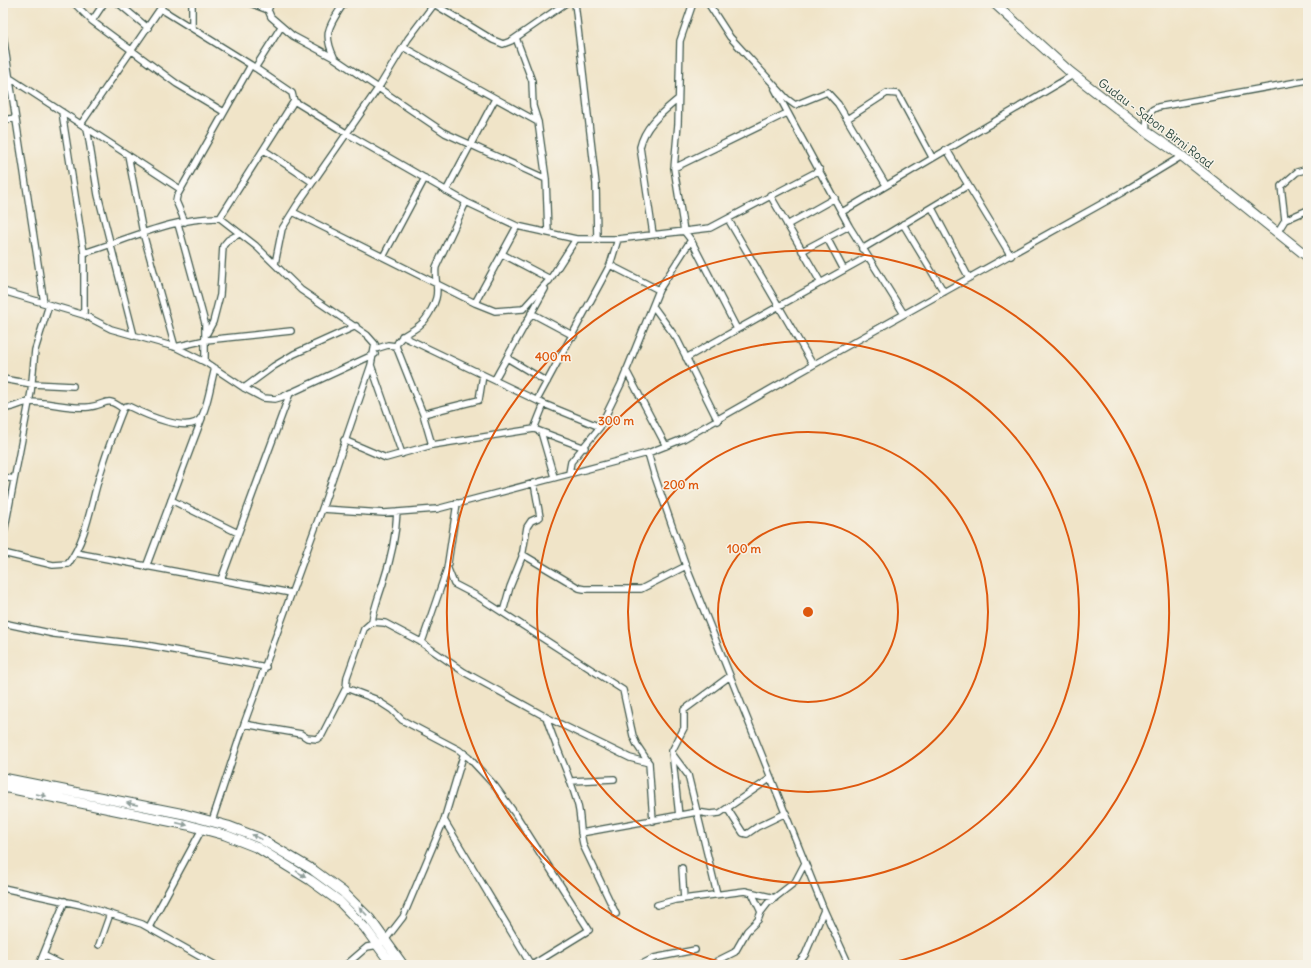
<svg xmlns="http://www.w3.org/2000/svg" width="1311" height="968" viewBox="0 0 1311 968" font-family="Delius,sans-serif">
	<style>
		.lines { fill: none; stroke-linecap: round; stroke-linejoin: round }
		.minor-casing { stroke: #3e564a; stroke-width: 8 }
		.primary-casing { stroke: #3e564a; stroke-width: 11 }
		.trunk-casing { stroke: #3e564a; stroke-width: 11 }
		.minor { stroke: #fff; stroke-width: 5.5 }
		.primary { stroke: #fff; stroke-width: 9 }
		.trunk { stroke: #fff; stroke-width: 9 }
		.oneway { fill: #8f9e9a }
		.ring { fill: none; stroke: #de580e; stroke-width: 2 }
		.labels { text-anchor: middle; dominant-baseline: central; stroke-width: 3; stroke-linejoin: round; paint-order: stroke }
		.street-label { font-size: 12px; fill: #1f3d34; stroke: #f7f3e8 }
		.centre { fill: #de580e; stroke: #f7f3e8; stroke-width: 2 }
		.ring-label { font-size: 12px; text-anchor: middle; font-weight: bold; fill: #de580e; stroke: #f7f3e8; stroke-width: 3; stroke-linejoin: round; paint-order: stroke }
	</style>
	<rect width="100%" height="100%" fill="#f7f3e8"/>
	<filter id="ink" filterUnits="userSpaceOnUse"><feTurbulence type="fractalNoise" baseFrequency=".025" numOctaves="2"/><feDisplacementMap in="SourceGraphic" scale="8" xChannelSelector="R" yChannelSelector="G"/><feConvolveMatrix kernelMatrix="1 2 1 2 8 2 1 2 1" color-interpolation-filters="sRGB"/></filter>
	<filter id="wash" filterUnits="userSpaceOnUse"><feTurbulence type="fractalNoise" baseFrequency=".012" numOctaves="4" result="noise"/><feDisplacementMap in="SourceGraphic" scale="16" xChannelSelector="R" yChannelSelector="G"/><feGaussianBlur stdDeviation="0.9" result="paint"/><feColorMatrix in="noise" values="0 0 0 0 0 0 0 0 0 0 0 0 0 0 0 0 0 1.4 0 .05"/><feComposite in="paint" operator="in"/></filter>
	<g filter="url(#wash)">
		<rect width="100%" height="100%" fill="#f0e4c8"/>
	</g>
	<g filter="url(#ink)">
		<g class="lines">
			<g class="minor-casing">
				<path id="minor" d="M74,3L92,21L177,84L224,112
					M118,3L148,28
					M250,3L268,10
					M271,3L268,10L271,17L293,36L334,58L445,133L546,179
					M575,3L596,184L597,240
					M604,3H608
					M693,3L680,41L678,124L674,168L684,231L691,240L737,329
					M708,3L730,37L787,99L795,105L827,92L838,104L886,185
					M434,4L493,40L503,44L511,41L566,3
					M161,9L251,65L292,93L294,101L346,133L466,202L517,226L576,239H618L710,228L820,170
					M92,21L104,3
					M192,28V3
					M3,35L44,303
					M516,38L532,81L533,106L538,122L546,179L548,232
					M403,47L538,122
					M334,57C322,32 330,25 344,3
					M255,68L281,27
					M10,78L180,189
					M775,89L849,226L904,314
					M62,112L84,253V315
					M847,119L887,93L898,94L932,157
					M3,120L15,118
					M81,124L164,3
					M87,128L98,195L134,336
					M1147,132C1146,120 1145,112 1158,107L1308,80
					M264,150L312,182
					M947,150L1011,256
					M128,155L143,233L175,347
					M674,168L787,113
					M446,191L495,99
					M770,195L821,283
					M932,208L969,278
					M293,212L475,303L495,311L523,309L550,279
					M842,212L1073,75
					M220,218L294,101
					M728,219L813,365
					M1285,220L1308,210
					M185,222L176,201L177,196L251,65
					M178,224L205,323V362
					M903,224L944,292
					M787,225L835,198
					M1277,233L1285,220L1281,186L1297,172L1308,169
					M653,234L640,147C645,125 663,112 678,99
					M827,238L844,270
					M862,249L967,186
					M802,251L849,226
					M84,253C127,240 174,217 220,218L256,246L301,290L367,335L375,344L371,365L322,509L244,724L212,821
					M502,254L550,279
					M383,257L425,178
					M275,264L282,229L297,205L379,87L408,39L435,3
					M610,265L659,290
					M549,281L576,239
					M3,291L84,315L111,329L175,347L205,362L244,388L263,398L275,399L282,397L375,354
					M475,303L517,226
					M653,306L677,339L718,421
					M531,313L574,336
					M207,333L213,322L220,295L223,246L228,240L239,234
					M402,336L544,404L600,427
					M175,347L206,340L291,331
					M375,349L388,345L396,346
					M507,358L547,382
					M686,358L867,257
					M371,365L402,454
					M626,370L666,446
					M3,379L32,384L73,386
					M495,379L545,289
					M244,388L274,366L294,354L356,326
					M537,400L610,265L618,239
					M3,408C13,409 21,402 30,402C50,402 69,409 89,407C108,405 105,395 123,409
					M423,414L479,400L483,375
					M534,429L544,404
					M541,432L554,477
					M344,440L386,458L432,445L534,429L585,448
					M432,445L423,414L396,346C400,334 412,333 421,324C427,319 434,306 436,298C439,288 434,277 436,267L466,202
					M648,453L654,474L686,566L824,910L849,965
					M569,473L571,462L600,427L621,384L659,290L691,240
					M3,477L14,479
					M171,500L238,533
					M322,509L384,513L437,509L648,453L683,439L813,365L1121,193L1182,156
					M3,538L31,392L35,350L49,305
					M3,553L53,565L68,564C88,537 91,500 102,468C108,448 116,427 124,407L128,406C142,413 192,437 202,416C208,404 211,382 215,368
					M76,553L291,593
					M522,554L579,588L584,589H641L686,566
					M146,567L202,418
					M448,569L454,584L477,596L623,690L633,736L637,745L649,763L653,821
					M221,580L290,393
					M503,612L510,587L522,557L527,527L531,521L540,517L534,483
					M372,622C374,608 379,596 383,583C390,562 396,534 397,512
					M3,623L54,634L146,645L266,667
					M419,641L464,672L546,717L630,758L649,763
					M346,688L375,699L392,710L402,720L459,750L469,758L495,786L516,815L589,930L532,965
					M546,717C555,746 569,773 577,802C582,817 579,833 584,847L616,914
					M244,724L301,734L307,738L317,739L322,735L346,688L347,677L364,629L372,622L385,623L419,641L423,639L447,569L457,503
					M673,755L688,775L717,894
					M571,781L614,779
					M727,808L743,833L747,834L757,827L786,813
					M679,816L672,751L684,728V710L730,676
					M444,820L531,965
					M581,833L697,812L710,814L720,813L771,778
					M682,868L684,899
					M3,888L81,905L142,924L215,965
					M752,893L761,912
					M657,905L675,900L745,891L775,898
					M149,927L202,829
					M99,945L110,914
					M43,955L63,965
					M39,965L65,901
					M346,965L367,947L378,945L386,939L403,917L444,820L464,753
					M640,965L654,958L695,950
					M713,965L717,961L735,952L747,931L758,920L761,912L768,903L795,882L805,863
					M797,965L805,955L824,910"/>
			</g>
			<g class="primary-casing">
				<path id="primary" d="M994,3L1069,71L1147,132L1182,156L1308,257"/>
			</g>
			<g class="trunk-casing">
				<path id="trunk" d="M3,778L184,814L228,826L259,838L313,870L343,892L370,919L403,965
					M3,787L188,825L225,835L258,848L310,880L339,901L365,928L392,965"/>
			</g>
			<use href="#minor" class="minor"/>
			<use href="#primary" class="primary"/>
			<use href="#trunk" class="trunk"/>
		</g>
		<defs><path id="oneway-solid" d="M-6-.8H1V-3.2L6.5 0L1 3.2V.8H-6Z"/></defs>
		<g class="oneway">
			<use href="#oneway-solid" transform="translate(41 795) rotate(12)"/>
			<use href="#oneway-solid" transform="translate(132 804) rotate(-169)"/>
			<use href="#oneway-solid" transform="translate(182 824) rotate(13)"/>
			<use href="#oneway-solid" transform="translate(257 837) rotate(-154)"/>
			<use href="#oneway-solid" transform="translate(301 874) rotate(32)"/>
			<use href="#oneway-solid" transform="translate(363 911) rotate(-133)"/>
		</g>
	</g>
	<g class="ring">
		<circle cx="808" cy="612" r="90"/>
		<circle cx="808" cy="612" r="180"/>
		<circle cx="808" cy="612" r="271"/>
		<path d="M730 964A361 361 0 1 1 886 964"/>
	</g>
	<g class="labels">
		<g class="street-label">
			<text transform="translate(1156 123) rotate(37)">Gudau - Sabon Birni Road</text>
		</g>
	</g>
	<circle cx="808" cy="612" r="6" class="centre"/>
	<g class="ring-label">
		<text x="553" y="361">400 m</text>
		<text x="616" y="425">300 m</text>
		<text x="681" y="489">200 m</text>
		<text x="744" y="553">100 m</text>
	</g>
	<rect width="1311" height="968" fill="none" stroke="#f7f3e8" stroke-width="16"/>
</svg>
